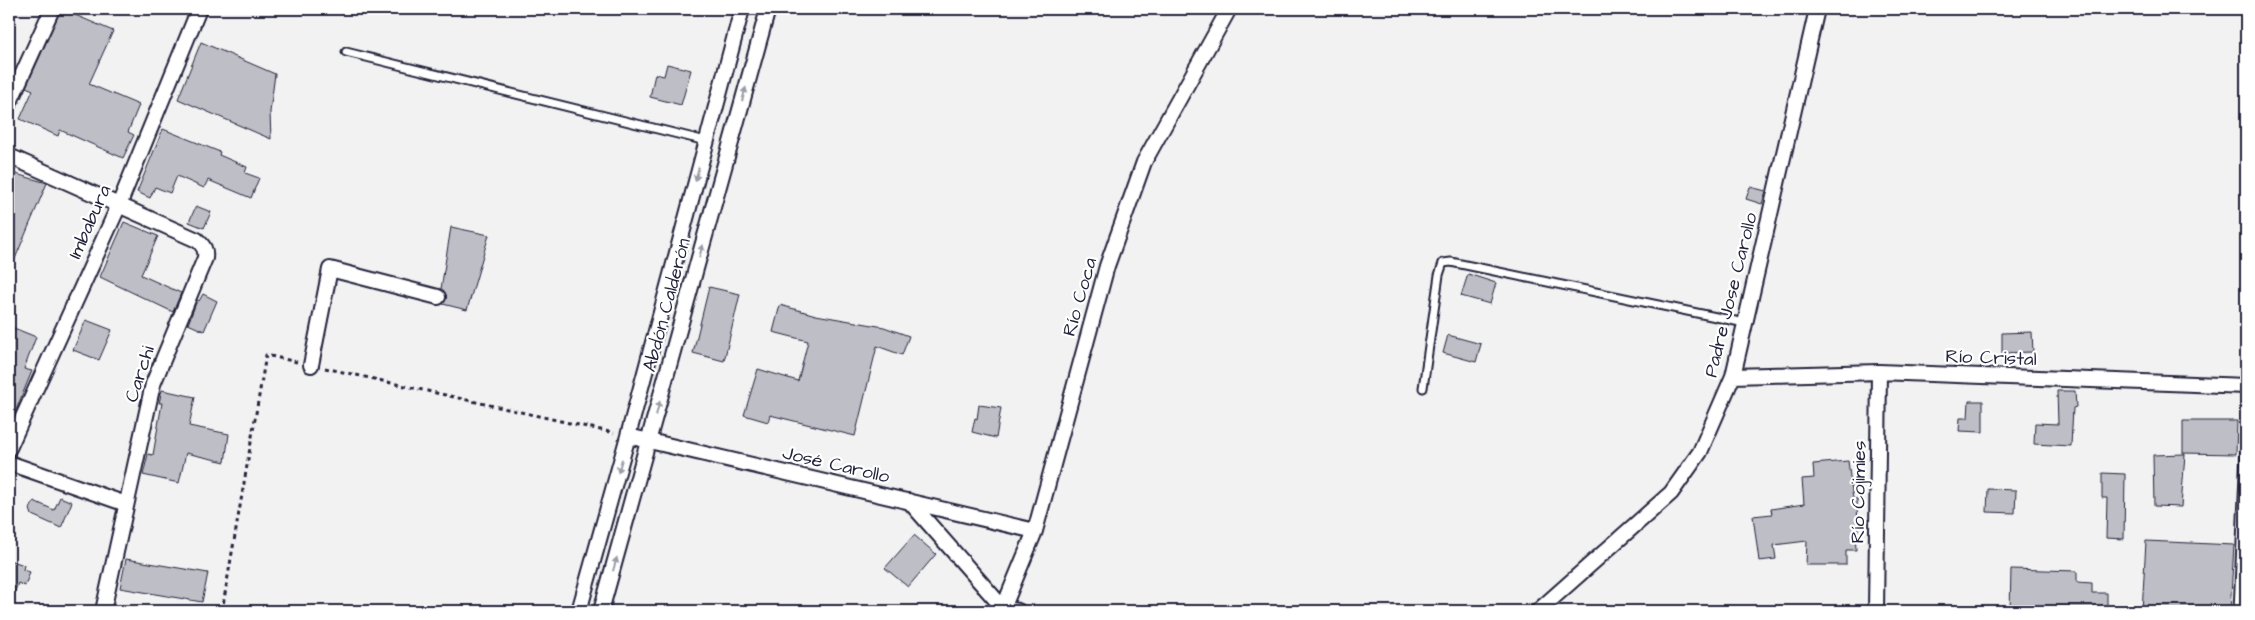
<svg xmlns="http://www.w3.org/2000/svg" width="2255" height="620" viewBox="0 0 2255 620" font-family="'Architects Daughter',sans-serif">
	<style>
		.building { fill: #bebec6; stroke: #22223b }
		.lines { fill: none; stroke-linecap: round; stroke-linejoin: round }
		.lane-casing { stroke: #22223b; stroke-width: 11 }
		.street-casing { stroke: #22223b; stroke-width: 18 }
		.path { stroke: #22223b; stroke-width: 3; stroke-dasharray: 4 4; stroke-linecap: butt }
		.lane { stroke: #fff; stroke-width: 7 }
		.street { stroke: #fff; stroke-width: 14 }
		.oneway { fill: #9c9ca7 }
		.labels { text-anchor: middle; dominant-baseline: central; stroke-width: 4.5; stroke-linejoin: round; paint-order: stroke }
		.street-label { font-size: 19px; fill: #22223b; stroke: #fff }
	</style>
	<rect width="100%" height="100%" fill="#f2f2f3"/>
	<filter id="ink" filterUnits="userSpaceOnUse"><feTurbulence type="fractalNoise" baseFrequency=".02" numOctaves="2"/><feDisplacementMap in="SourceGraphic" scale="10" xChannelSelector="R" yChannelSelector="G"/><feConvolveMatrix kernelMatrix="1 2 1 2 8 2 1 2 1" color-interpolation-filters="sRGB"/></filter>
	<g filter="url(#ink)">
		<path class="building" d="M61,9L113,31L89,84L139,105L128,132L134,135L123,158L60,130L58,136L20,119L33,90L26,87Z
			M201,42L275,74L270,112L271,139L178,99Z
			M667,64L691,70L681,105L650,97L655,74L664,76Z
			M163,129L220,152L219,155L247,167L245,173L259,178L251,198L208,180L204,188L177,176L170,193L155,187L150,198L137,192Z
			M9,172L47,183L9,273Z
			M1750,187L1766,191L1762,204L1746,199Z
			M196,206L211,212L204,228L189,222Z
			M124,222L158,236L141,275L181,293L173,312L100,277Z
			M451,227L489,235L467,310L443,304L446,295L441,289Z
			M1468,274L1496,283L1490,304L1461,296Z
			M709,287L740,294L724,361L693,353Z
			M203,294L217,301L204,331L188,324L197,300L199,301Z
			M780,305L816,315L884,327L909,336L902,355L877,346L855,436L770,415L768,422L744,415L758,369L798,381L808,341L773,332Z
			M86,320L112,330L99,360L73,350Z
			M9,326L36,337L24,369L32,371L9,427Z
			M2032,332L2033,352L2002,353V333Z
			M1448,335L1481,344L1476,362L1443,353Z
			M162,390L195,397L189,426L229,434L225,462L186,453L179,483L143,475L148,454L153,455L162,403H159Z
			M2057,391H2075L2076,407L2073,408L2071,446L2034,444L2035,423L2058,424Z
			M1969,401H1983V432L1959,431L1960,418H1968Z
			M979,405L1001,408L996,438L972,432L975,418L977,419Z
			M2183,421H2237L2236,454L2183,453Z
			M2185,454L2181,507L2154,506L2153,455Z
			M1848,461L1853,499H1857L1858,532H1855L1856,550H1846V565H1806L1807,541L1774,545L1776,559L1759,561L1753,516L1772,514L1771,509L1804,504L1802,479L1814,478L1813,464Z
			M2102,473L2125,474L2124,539L2106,538L2107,498H2102Z
			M1988,489L2016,490L2015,513L1987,512Z
			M60,497L72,502L61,528L32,515L30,509L34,501L54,510Z
			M914,535L936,554L908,587L885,568Z
			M2146,541L2234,545L2230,611H2142Z
			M126,559L208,573L202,602L120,588Z
			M9,560L24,565L23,570L30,572L25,586L18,583L10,604H9Z
			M2011,569L2077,571V582L2092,583V593H2107V611H2010Z"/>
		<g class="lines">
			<g class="lane-casing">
				<path id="lane" d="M346,52L706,141
					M1423,388L1439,275L1443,263L1451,262L1745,323
					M2238,611L2246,428"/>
			</g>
			<g class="street-casing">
				<path id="street" d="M9,104L52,9
					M9,156L197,240C204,246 206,250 205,258L153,384L103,611
					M311,365L330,269L438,297
					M1733,376L1879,372L2246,386
					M628,436L1035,531
					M9,448L119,205L199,9
					M9,463L126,504
					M909,501L1004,609L1018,611
					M579,611L628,436L742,9
					M601,611L768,9
					M1002,611L1035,531L1107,266L1144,162L1229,9
					M1538,611L1671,493L1700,452L1733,376L1817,9
					M1876,611L1879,372"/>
			</g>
			<path class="path" d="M325,368L614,433
				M222,611L266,355L297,362"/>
			<use href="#lane" class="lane"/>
			<use href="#street" class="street"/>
		</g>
		<defs><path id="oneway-solid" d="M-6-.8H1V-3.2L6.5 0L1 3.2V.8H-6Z" transform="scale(1.25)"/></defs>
		<g class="oneway">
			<use href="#oneway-solid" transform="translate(744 94) rotate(-75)"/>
			<use href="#oneway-solid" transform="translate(697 174) rotate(105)"/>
			<use href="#oneway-solid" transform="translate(701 251) rotate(-75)"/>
			<use href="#oneway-solid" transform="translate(658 408) rotate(-75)"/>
			<use href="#oneway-solid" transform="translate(620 466) rotate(106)"/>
			<use href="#oneway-solid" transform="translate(615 564) rotate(-74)"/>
		</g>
	</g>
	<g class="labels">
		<g class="street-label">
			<text transform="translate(90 222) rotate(-66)">Imbabura</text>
			<text transform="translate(1731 295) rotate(-76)">Padre Jose Carollo</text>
			<text transform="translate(1080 297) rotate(-74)">Río Coca</text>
			<text transform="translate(667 305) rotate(-75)">Abdón Calderón</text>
			<text transform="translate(1991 358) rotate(2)">Río Cristal</text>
			<text transform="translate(140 374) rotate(-72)">Carchi</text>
			<text transform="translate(836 465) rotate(13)">José Carollo</text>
			<text transform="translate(1859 492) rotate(-89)">Río Cojimies</text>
		</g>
	</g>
	<rect width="2255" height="620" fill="none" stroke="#fff" stroke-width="30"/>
	<rect x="15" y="15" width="2225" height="590" fill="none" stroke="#22223b" stroke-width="2" filter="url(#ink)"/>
</svg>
